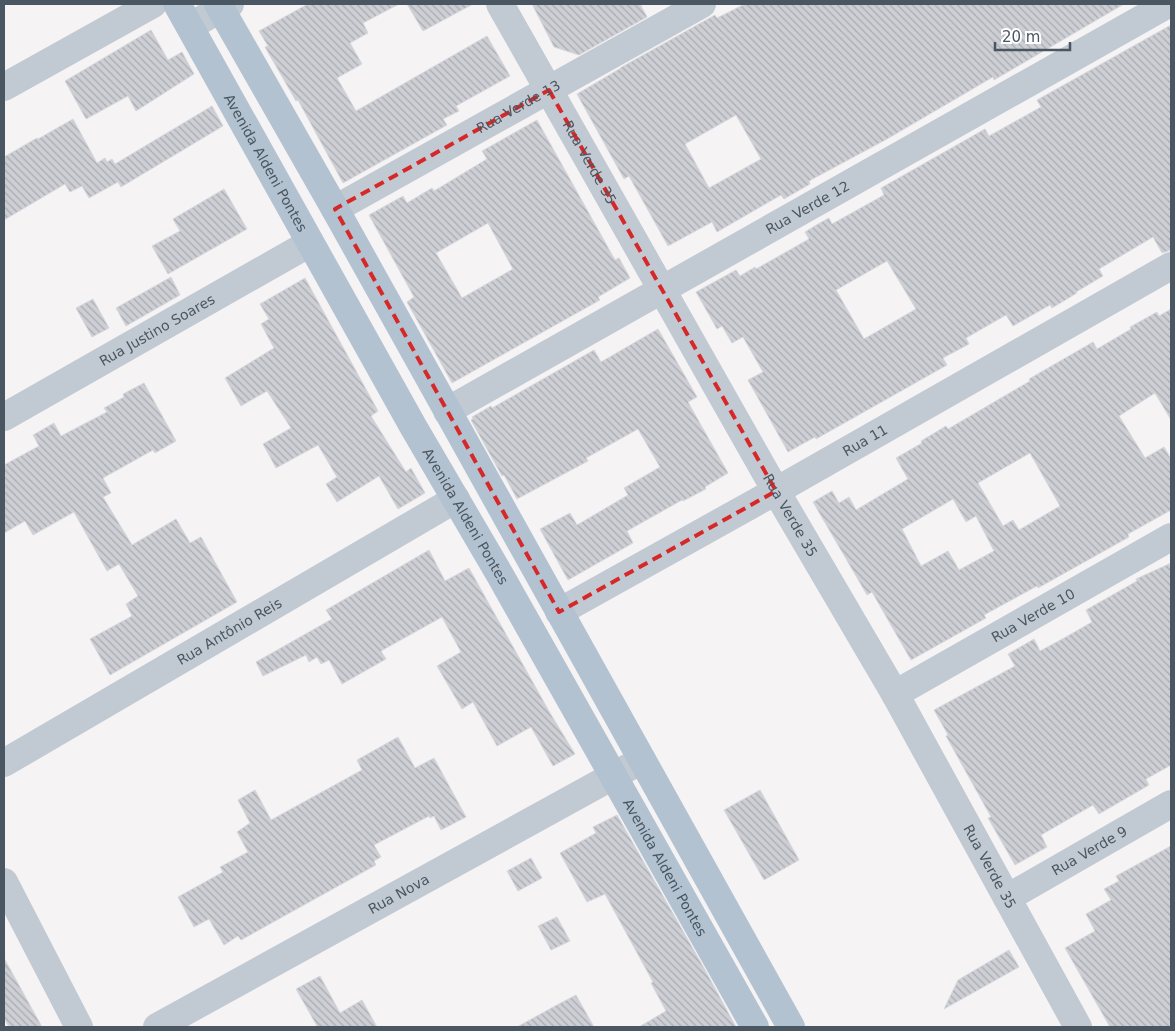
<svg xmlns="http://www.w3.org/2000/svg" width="1175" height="1031" viewBox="0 0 1175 1031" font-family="'DejaVu Sans',sans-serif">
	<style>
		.building { fill: url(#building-back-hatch); stroke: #d7d9de; fill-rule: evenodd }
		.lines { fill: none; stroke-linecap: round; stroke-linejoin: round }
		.minor { stroke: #c1cad2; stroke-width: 28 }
		.major { stroke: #b3c2d1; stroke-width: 28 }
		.marked { fill: none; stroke: #d62828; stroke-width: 4; stroke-dasharray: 10 6; stroke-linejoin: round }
		.labels { text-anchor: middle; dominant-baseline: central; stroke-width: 4; stroke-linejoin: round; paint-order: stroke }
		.street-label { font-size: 14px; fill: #4a5661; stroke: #fff }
	</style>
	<defs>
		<pattern id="building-back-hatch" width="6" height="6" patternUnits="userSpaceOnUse" patternTransform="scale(1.25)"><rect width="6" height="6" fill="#cdcfd5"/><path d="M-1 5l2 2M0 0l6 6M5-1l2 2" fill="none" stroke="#a8abb0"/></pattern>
	</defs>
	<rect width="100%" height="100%" fill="#f5f3f3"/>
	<path class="building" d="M308,4H399L363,23L368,33L350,43L362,64L337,78L356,111L487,36L510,76L456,106L459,111L443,119L447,125L343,183L298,100L296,101L265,47L268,46L259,31Z
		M407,4H473L423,31Z
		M532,4H640L647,17L579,55L554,47Z
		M745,4H1124L994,80L993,77L887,139L809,181L810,184L784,199L781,195L717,232L712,222L668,246L629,176L624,179L577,94L621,68H620L715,15L717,18ZM736,115L761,159L709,188L685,144Z
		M1171,25V250L1162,253L1153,237L1099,269L1103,276L1076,292L1077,293L1052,308L1050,305L1013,326L1006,315L966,338L969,344L943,358L947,365L816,439L815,437L788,452L748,380L763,372L743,337L732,343L722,326L717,329L696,292L736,270L740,276L755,267L756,269L809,239L805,232L818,224L829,218L832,224L884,195L881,188L985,129L989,136L1041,107L1037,100ZM887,261L916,309L864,339L836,290Z
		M151,30L168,60L182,52L194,74L136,111L128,96L86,119L65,81Z
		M212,106L223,126L121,187L118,182L89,198L82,186L70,192L65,184L4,220V157L37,138L38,139L73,119L97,163L105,158L107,162L112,159L115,164Z
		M537,120L615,260L619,258L630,278L598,297L600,300L452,383L407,302L414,297L369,215L403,196L407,203L432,188L434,191L487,159L482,151ZM488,223L513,269L462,298L436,253Z
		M224,189L247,229L168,274L152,246L180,231L173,219Z
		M171,277L180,295L126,326L116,308Z
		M305,278L378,411L371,416L406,472L411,468L425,493L398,509L379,476L337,502L326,484L337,477L318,445L276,468L263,444L291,428L267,391L241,406L225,378L274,348L261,324L269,319L260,304Z
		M93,299L109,328L92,337L76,308Z
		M1171,309V420L1155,393L1119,416L1145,458L1164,447L1171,459V510L1128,534L1129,537L1038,588L1037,586L984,615L986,618L911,660L872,592L867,595L813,502L832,491L839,503L849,497L856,510L908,479L896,458L922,443L921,441L946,426L948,429L1030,381L1029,379L1093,342L1097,349L1131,329L1130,327L1157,312L1159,316ZM1030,453L1060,506L1019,530L1013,520L1003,526L978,483ZM953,499L966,522L976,516L994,551L959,570L948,551L921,566L902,529Z
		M658,329L697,397L688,402L728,473L705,487L706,489L683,501L682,500L627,531L633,543L568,580L540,529L570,513L577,525L628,495L624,488L660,467L638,429L586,458L588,461L517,499L504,475L502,476L471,420L473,419L472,417L491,406L492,408L594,350L601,362Z
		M144,383L176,441L155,453L153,450L103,478L111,493L103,497L132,545L176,519L190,543L201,537L237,602L110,675L90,639L132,616L126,604L138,596L119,564L107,571L74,512L33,535L25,521L4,533V465L39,446L33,435L54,423L61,436L107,412L104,408L124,397L123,394Z
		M429,550L445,581L469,568L550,713L575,754L553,766L531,727L497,746L473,702L462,709L437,666L461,652L442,617L381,651L386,659L342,684L329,660L321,664L317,657L309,662L306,655L263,676L256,662L332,619L326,610Z
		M1171,563V765L1146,779L1149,785L1099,814L1093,805L1041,835L1047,847L1015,865L988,818L991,817L946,736L948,735L934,710L1015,666L1008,654L1034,639L1040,651L1066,637L1092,622L1086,610L1137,581L1136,579Z
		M398,737L415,768L434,758L466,817L441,830L434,816L430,818L429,816L374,845L381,857L374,861L376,865L241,940L238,936L224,945L209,919L194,927L178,897L223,872L220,867L248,852L237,832L250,823L238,800L255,790L271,820L362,770L357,760Z
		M760,790L799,860L764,880L724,810Z
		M617,815L704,968L736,1027H639L666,1011L651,983L653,982L605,894L587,902L560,853L596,833L593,827Z
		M1171,846V1027H1110L1065,948L1095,931L1086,914L1111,900L1104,889L1119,881L1116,876Z
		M531,858L542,878L518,891L507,871Z
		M557,917L570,941L551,950L538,926Z
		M1009,950L1019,967L944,1009L958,980Z
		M4,958L42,1027H9L4,1018Z
		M320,976L340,1013L362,1000L377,1027H314L317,1026L296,989Z
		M576,995L594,1027H517L555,1006Z"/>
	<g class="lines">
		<g class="minor">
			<path id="s1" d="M500,4L776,491L895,694L1078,1027"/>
			<path d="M190,26L230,4"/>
			<path d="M4,87L153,4"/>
			<path id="s2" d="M335,209L702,4"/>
			<path id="s3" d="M447,411L1168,4"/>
			<path id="s4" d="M4,417L310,243"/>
			<path id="s5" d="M559,612L776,491L1171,266"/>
			<path id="s6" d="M895,694L1171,537"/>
			<path id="s7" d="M4,763L456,499"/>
			<path d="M4,882L79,1027"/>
			<path id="s8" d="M1007,898L1171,804"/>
			<path id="s9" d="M157,1027L642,760"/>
		</g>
		<g class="major">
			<path id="s10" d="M177,4L414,428L500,575L755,1027"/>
			<path d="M218,4L335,209L791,1027"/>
		</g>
	</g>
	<path class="marked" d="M549,90L776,491L559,612L335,209Z"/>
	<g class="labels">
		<g class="street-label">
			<text stroke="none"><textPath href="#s2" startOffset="210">Rua Verde 13</textPath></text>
			<text stroke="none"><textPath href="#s10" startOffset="182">Avenida Aldeni Pontes</textPath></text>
			<text stroke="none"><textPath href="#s1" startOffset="182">Rua Verde 35</textPath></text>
			<text stroke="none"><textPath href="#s3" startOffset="414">Rua Verde 12</textPath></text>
			<text stroke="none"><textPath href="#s4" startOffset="176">Rua Justino Soares</textPath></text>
			<text stroke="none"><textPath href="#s5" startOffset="351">Rua 11</textPath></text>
			<text stroke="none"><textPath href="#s1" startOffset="588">Rua Verde 35</textPath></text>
			<text stroke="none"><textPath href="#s10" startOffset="588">Avenida Aldeni Pontes</textPath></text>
			<text stroke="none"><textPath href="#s6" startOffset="159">Rua Verde 10</textPath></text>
			<text stroke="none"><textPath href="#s7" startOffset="261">Rua Antônio Reis</textPath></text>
			<text stroke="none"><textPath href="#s8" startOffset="95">Rua Verde 9</textPath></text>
			<text stroke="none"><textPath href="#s1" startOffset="992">Rua Verde 35</textPath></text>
			<text stroke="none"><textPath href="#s10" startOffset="992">Avenida Aldeni Pontes</textPath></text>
			<text stroke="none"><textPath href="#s9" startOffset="276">Rua Nova</textPath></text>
		</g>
	</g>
	<rect width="1175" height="1031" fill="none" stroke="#4a5661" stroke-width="10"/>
	<path d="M995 42v8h75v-8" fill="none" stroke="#4a5661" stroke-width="2.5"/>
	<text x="1002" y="42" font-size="15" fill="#4a5661" stroke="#ffffff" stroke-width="4" paint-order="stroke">20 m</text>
</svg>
